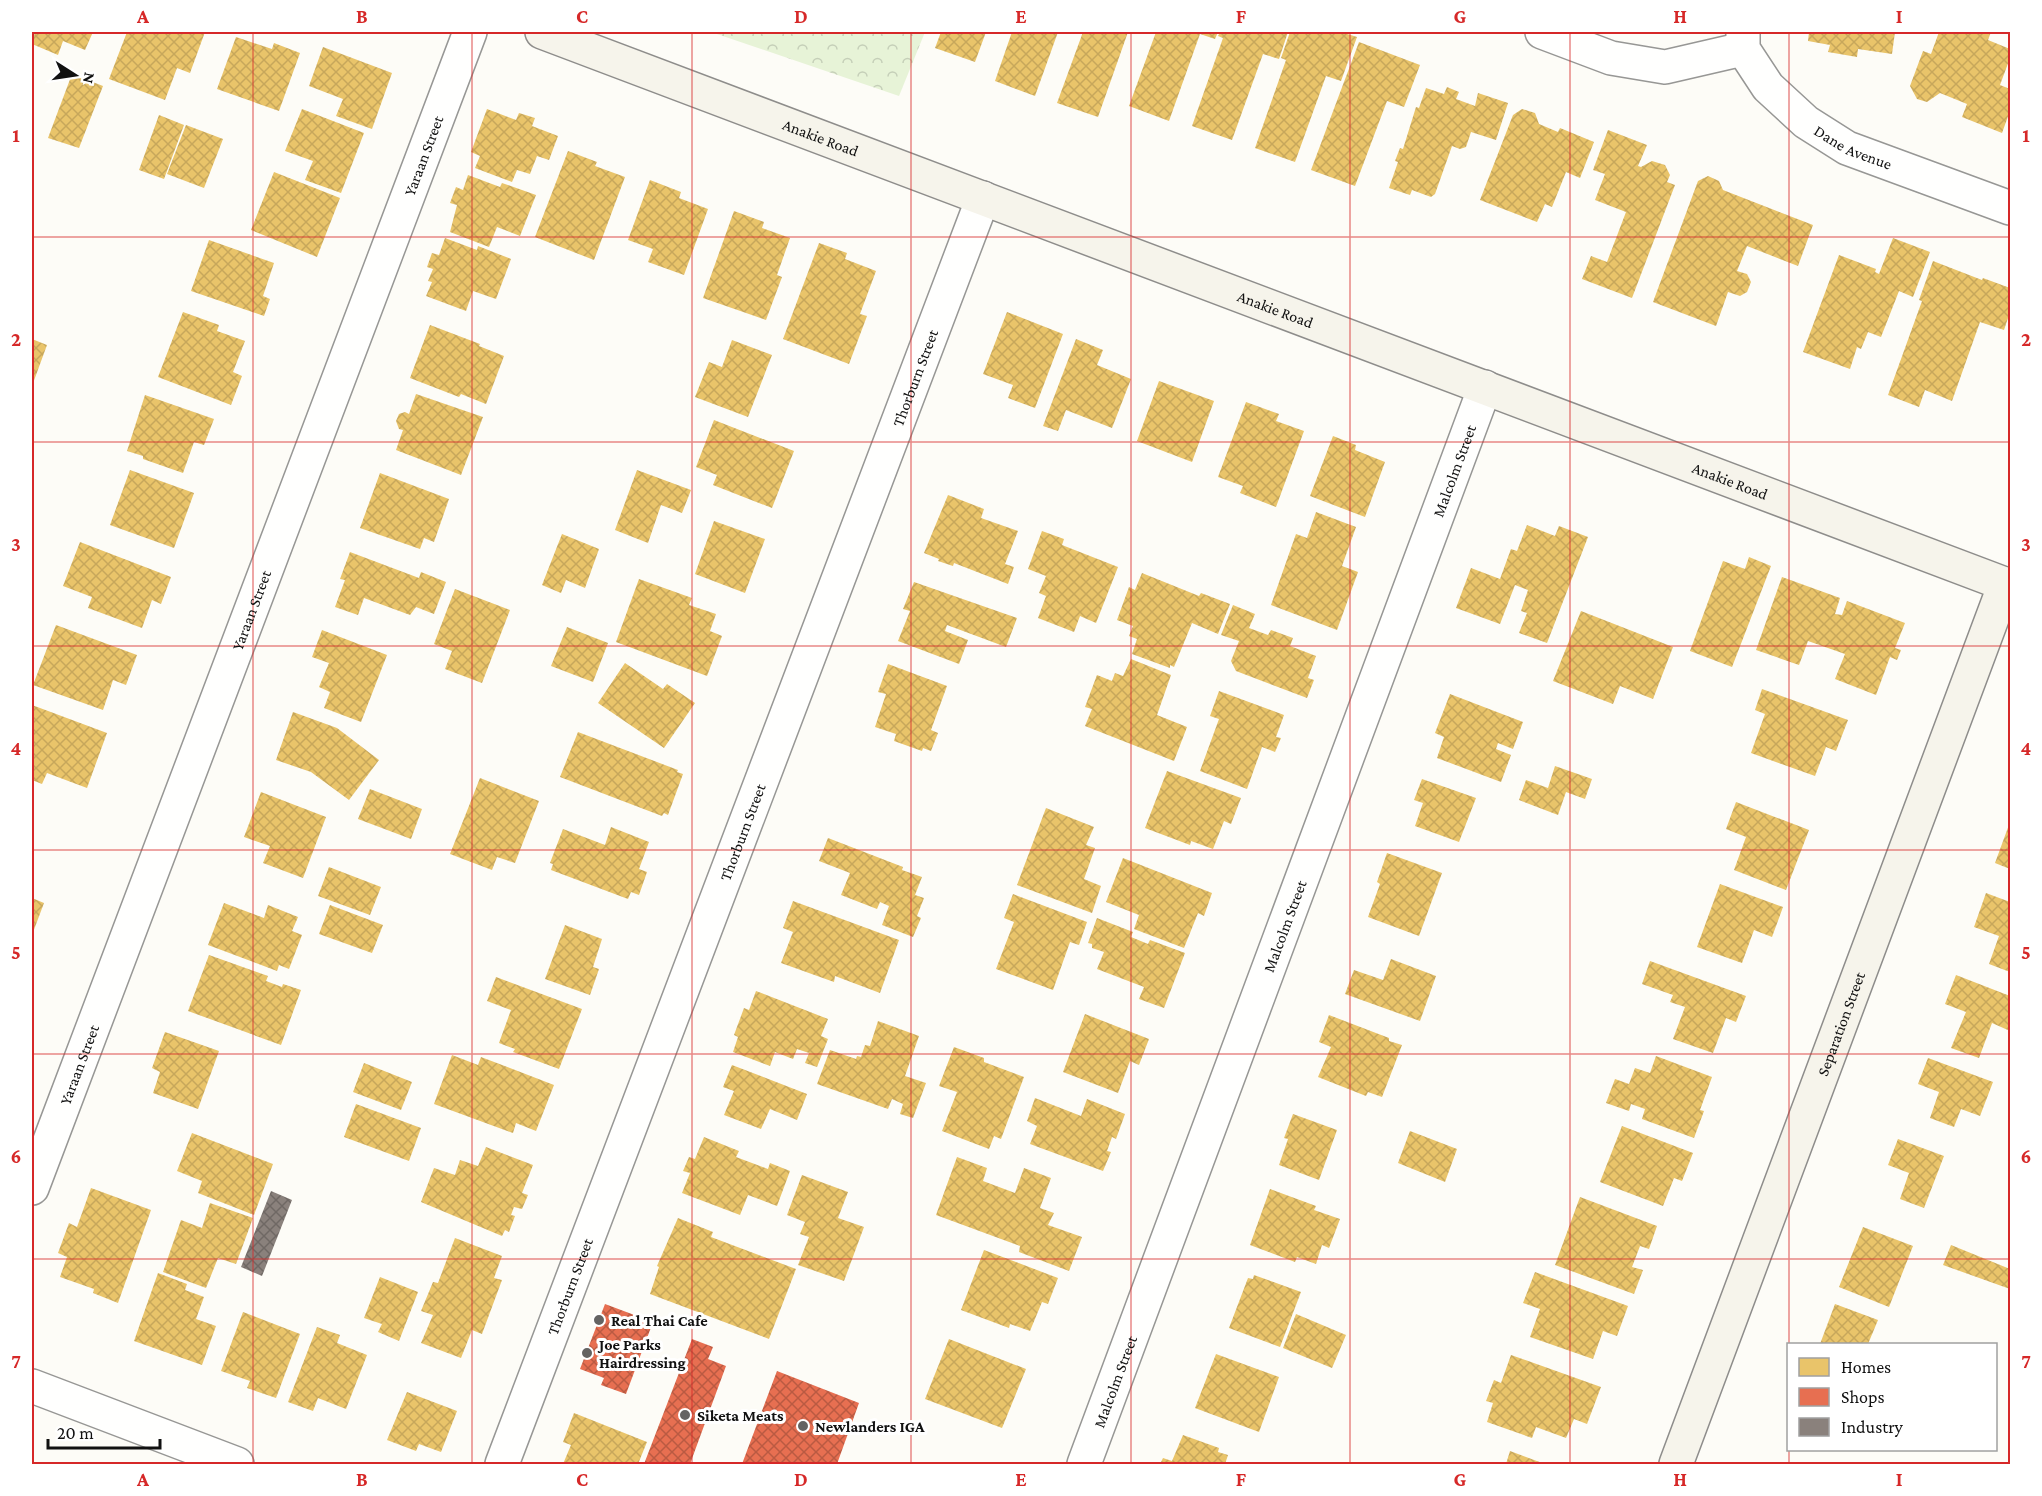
<svg xmlns="http://www.w3.org/2000/svg" width="2042" height="1496" viewBox="0 0 2042 1496" font-family="'Crimson Pro',serif">
	<style>
		.park { fill: url(#park-crowns) }
		.homes { fill: url(#homes-cross-hatch) }
		.shops { fill: url(#shops-cross-hatch) }
		.industry { fill: url(#industry-cross-hatch) }
		.lines { fill: none; stroke-linecap: round; stroke-linejoin: round }
		.street-casing { stroke: #979795; stroke-width: 36 }
		.secondary-casing { stroke: #8e8d8b; stroke-width: 36 }
		.street { stroke: #fffffe; stroke-width: 33 }
		.secondary { stroke: #f6f4eb; stroke-width: 33 }
		.grid { fill: none; stroke: #d62828; stroke-width: 1.5; stroke-opacity: 0.55 }
		.poi-dot { fill: #646362; stroke: #fff; stroke-width: 2 }
		.labels { text-anchor: middle; dominant-baseline: central; stroke-width: 6; stroke-linejoin: round; paint-order: stroke }
		.street-label { font-size: 16px; fill: #111; stroke: #fff }
		.poi-label { font-size: 16px; font-weight: bold; fill: #111; stroke: #fff; text-anchor: start }
		.neatline { fill: none; stroke: #d62828; stroke-width: 2 }
		.grid-label { font-size: 20px; text-anchor: middle; font-weight: bold; fill: #d62828 }
	</style>
	<defs>
		<pattern id="park-crowns" width="20" height="18" patternUnits="userSpaceOnUse" patternTransform="scale(1.5)"><rect width="20" height="18" fill="#e7f3d7"/><path d="M2 6a3 3 0 1 1 6 0M12 15a3 3 0 1 1 6 0" fill="none" stroke="#c5cfb8"/></pattern>
		<pattern id="homes-cross-hatch" width="8" height="8" patternUnits="userSpaceOnUse" patternTransform="scale(1.5)"><rect width="8" height="8" fill="#e9c46a"/><path d="M0 0l8 8M0 8l8-8" fill="none" stroke="#c7a75b"/></pattern>
		<pattern id="shops-cross-hatch" width="8" height="8" patternUnits="userSpaceOnUse" patternTransform="scale(1.5)"><rect width="8" height="8" fill="#e76f51"/><path d="M0 0l8 8M0 8l8-8" fill="none" stroke="#ba5a42"/></pattern>
		<pattern id="industry-cross-hatch" width="8" height="8" patternUnits="userSpaceOnUse" patternTransform="scale(1.5)"><rect width="8" height="8" fill="#8a817c"/><path d="M0 0l8 8M0 8l8-8" fill="none" stroke="#6f6864"/></pattern>
	</defs>
	<rect width="100%" height="100%" fill="#fdfcf7"/>
	<path class="park" d="M711,32H925L899,96Z"/>
	<path class="homes" d="M35,32H93L85,50L63,41L58,55L32,44Z
		M127,32H205L190,73L177,68L165,100L109,79Z
		M941,32H986L975,62L935,48Z
		M1012,32H1058L1035,96L995,81Z
		M1083,32H1128L1098,117L1057,103Z
		M1156,32H1218L1215,39L1200,34L1169,121L1129,106Z
		M1220,32H1288L1279,59L1263,54L1232,140L1192,126L1223,38L1218,36Z
		M1290,32H1341L1357,37L1341,81L1326,76L1295,162L1255,148L1286,60L1281,58Z
		M1809,32H1895L1892,54L1858,49L1857,57L1828,52L1830,45L1808,41Z
		M1939,32H1991L1988,40L2010,49V58L2000,85L2010,89V111L2002,133L1962,117L1967,104L1940,93L1927,102L1917,99L1910,86L1923,51L1931,54Z
		M236,37L272,49L274,43L300,53L279,111L217,89Z
		M1359,42L1420,65L1404,107L1387,101L1355,186L1311,170Z
		M323,47L392,73L372,129L336,116L343,99L309,86Z
		M72,74L103,86L79,148L48,138Z
		M1447,87L1459,92L1456,99L1475,106L1478,93L1508,103L1496,140L1471,132L1466,147L1460,149L1452,146L1435,194L1431,197L1412,190L1410,195L1389,188L1398,162L1395,161L1400,148L1403,149L1416,107L1419,108L1426,88L1444,94Z
		M302,109L364,133L341,193L305,180L313,161L285,151Z
		M487,109L516,120L519,113L535,118L532,126L558,136L549,160L537,156L530,174L517,170L512,182L475,168L480,156L471,152Z
		M1522,109L1535,113L1539,124L1558,132L1560,128L1594,142L1580,178L1566,172L1552,207L1545,204L1537,222L1480,200L1513,115Z
		M159,115L184,125L164,179L139,170Z
		M186,125L223,139L204,188L167,174Z
		M1608,130L1647,145L1638,166L1641,167L1652,161L1665,165L1670,175L1667,182L1675,185L1632,298L1582,279L1591,256L1607,262L1626,212L1595,200L1605,174L1593,170Z
		M568,151L597,162L595,166L625,177L594,260L535,237Z
		M274,172L340,198L317,257L251,230Z
		M468,175L500,187L502,183L536,195L520,236L497,227L489,247L450,232L457,205L450,203L456,187L463,190Z
		M1708,176L1719,181L1723,190L1813,225L1798,266L1747,246L1737,271L1747,274L1751,282L1747,292L1740,296L1728,292L1716,326L1653,302L1698,181Z
		M650,180L681,192L679,198L708,209L684,275L648,262L653,249L628,240Z
		M734,211L764,222L762,228L790,238L777,275L782,277L766,320L703,298Z
		M445,238L477,250L478,246L511,259L496,299L473,291L466,311L426,296L432,282L428,281L433,269L427,267L432,253L439,255Z
		M1893,238L1930,252L1913,297L1899,291L1881,337L1868,332L1861,349L1857,347L1850,369L1803,352L1839,255L1876,269L1875,272L1879,274Z
		M209,240L274,263L263,296L270,299L264,316L191,291Z
		M819,243L847,253L845,259L876,271L860,314L867,316L849,364L783,339Z
		M1933,261L1982,280L1983,278L2010,288V312L2004,330L1980,322L1952,401L1925,390L1919,407L1888,395L1922,301L1919,300Z
		M183,312L219,325L217,331L245,341L233,372L242,376L231,405L158,377Z
		M1007,312L1063,334L1035,408L1008,398L1013,385L983,374Z
		M430,325L480,344L479,346L504,356L486,404L461,394L459,397L410,378Z
		M32,339L47,345L32,386Z
		M1076,339L1103,350L1097,365L1131,379L1112,428L1066,410L1058,431L1043,426Z
		M732,340L772,355L748,417L695,397L709,362L722,367Z
		M1159,381L1214,401L1192,462L1137,441Z
		M416,394L483,417L461,475L396,450L403,430L399,429L396,421L399,414L405,412L409,414Z
		M145,395L214,419L204,445L194,442L183,473L143,459V456L127,451Z
		M1246,402L1279,414L1276,421L1304,431L1276,507L1240,493L1243,486L1218,477Z
		M714,420L794,451L772,508L713,485L717,475L696,467Z
		M1333,436L1356,445L1355,450L1385,462L1365,517L1310,496Z
		M130,470L194,493L174,548L110,525Z
		M637,470L691,490L682,513L661,505L648,543L615,530Z
		M380,473L449,499L434,542L424,538L420,549L360,528Z
		M948,495L984,509L981,518L1018,531L1005,564L1014,567L1008,584L954,563L953,566L938,561L939,559L924,553Z
		M1316,512L1356,527L1342,566L1358,572L1337,630L1271,605L1296,534L1307,538Z
		M714,521L765,539L745,593L695,574Z
		M1527,525L1555,536L1559,526L1588,537L1547,643L1519,633L1527,613L1521,611L1528,590L1515,585L1500,624L1456,608L1471,568L1500,579L1511,549L1517,551Z
		M1042,531L1064,539L1062,545L1118,567L1096,623L1080,616L1074,632L1038,618L1046,596L1039,593L1046,576L1028,569Z
		M562,534L599,549L585,588L566,580L561,593L542,585Z
		M80,542L171,577L161,604L152,600L142,628L88,608L92,597L63,586Z
		M350,552L419,578L421,572L446,582L434,614L416,607L410,615L364,598L358,615L335,607L345,580L340,579Z
		M1749,557L1771,566L1732,667L1690,651L1723,561L1745,569Z
		M1142,573L1199,596L1201,593L1230,604L1218,634L1192,623L1174,667L1170,665V668L1132,654L1137,639L1129,636L1133,626L1117,620L1129,587L1135,590Z
		M1782,577L1840,598L1835,614L1842,615L1847,601L1905,623L1895,648L1901,650L1897,660L1890,657L1876,695L1835,679L1845,654L1808,641L1799,665L1756,650Z
		M639,579L692,598L689,605L716,614L710,631L722,636L707,676L616,642Z
		M914,582L1017,618L1006,647L947,625L945,631L968,640L959,664L898,641L910,611L903,609Z
		M455,589L510,610L482,683L445,669L452,651L434,644Z
		M1233,605L1255,614L1249,628L1268,635L1271,630L1293,638L1290,646L1316,656L1308,678L1314,680L1307,698L1236,671L1231,661L1239,641L1221,635Z
		M1581,611L1673,647L1653,699L1620,686L1613,704L1553,681Z
		M56,625L137,655L126,685L113,680L103,710L33,685Z
		M567,627L608,643L593,682L551,666Z
		M322,630L387,655L361,722L324,708L330,692L319,687L329,663L312,657Z
		M1131,659L1171,675L1157,715L1187,727L1174,761L1085,726L1092,709L1085,707L1097,675L1112,681L1115,673L1123,676Z
		M625,663L663,689L667,684L695,703L664,748L598,703Z
		M888,664L947,686L931,730L938,733L931,751L923,748L922,751L894,741L896,734L875,727L886,694L878,692Z
		M1762,689L1848,720L1836,751L1826,747L1815,776L1751,753L1765,714L1755,710Z
		M1219,691L1284,715L1276,737L1281,738L1275,752L1262,747L1247,789L1200,771L1219,719L1210,716Z
		M1450,694L1523,722L1513,749L1498,743L1496,749L1511,755L1501,782L1437,758L1444,737L1435,733Z
		M32,705L107,733L87,788L47,773L42,784L32,780Z
		M293,712L337,728L379,760L349,800L311,772L276,760Z
		M578,732L678,770L677,772L683,774L668,815L664,813L662,816L560,777Z
		M1555,766L1592,779L1585,799L1566,792L1558,815L1519,800L1526,780L1548,788Z
		M1167,771L1241,798L1231,824L1224,821L1213,849L1191,841L1190,845L1145,828Z
		M480,778L539,801L515,863L497,857L492,870L450,854Z
		M1422,779L1476,798L1459,842L1415,826L1423,803L1414,800Z
		M370,789L422,809L411,839L358,819Z
		M261,792L326,817L303,878L263,863L270,846L244,837Z
		M1736,802L1809,830L1786,890L1734,870L1746,837L1726,829Z
		M1046,808L1094,827L1086,845L1095,848L1084,879L1101,886L1092,913L1017,885Z
		M2010,822V869L1995,863Z
		M611,827L649,842L639,869L647,872L639,895L631,892L628,899L551,870L553,864L550,863L563,829L605,845Z
		M828,838L903,867L902,870L922,877L915,895L924,898L917,916L921,918L913,937L882,925L889,906L880,902L877,909L841,895L850,873L819,861Z
		M1387,853L1442,873L1419,936L1368,917L1380,884L1377,882Z
		M1123,858L1212,893L1204,916L1198,913L1184,948L1134,929L1139,915L1106,902Z
		M329,867L381,887L370,915L318,896Z
		M1720,884L1783,907L1772,937L1754,930L1742,963L1697,947Z
		M1986,893L2010,902V972L1989,964L1999,936L1974,927Z
		M1013,894L1087,922L1079,945L1070,942L1053,990L996,969L1014,922L1004,918Z
		M32,898L44,903L32,935Z
		M793,901L899,940L880,993L835,976L834,982L781,963L793,932L783,928Z
		M224,903L264,918L268,905L298,917L292,931L302,935L289,969L279,965L277,971L208,945Z
		M330,905L383,925L372,953L319,934Z
		M1097,918L1133,932L1131,937L1148,944L1150,940L1185,953L1164,1008L1139,999L1144,987L1097,969L1104,952L1092,948V944L1088,943Z
		M565,925L602,939L593,967L599,969L590,995L545,979Z
		M209,955L268,976L266,981L282,987L283,984L301,990L281,1045L188,1011Z
		M1391,959L1436,976L1420,1021L1345,994L1354,970L1383,980Z
		M1650,961L1746,996L1736,1022L1726,1018L1713,1053L1673,1039L1685,1007L1670,1002L1673,995L1642,984Z
		M1956,975L2010,996V1031L1992,1023L1979,1058L1951,1048L1966,1012L1945,1004Z
		M496,977L582,1009L559,1069L513,1052L515,1049L499,1043L511,1010L487,1001Z
		M756,991L828,1019L821,1036L828,1039L817,1067L805,1063L809,1053L797,1049L793,1059L775,1052L770,1066L733,1052L738,1037L734,1035L744,1008L749,1010Z
		M1085,1014L1149,1039L1139,1065L1130,1061L1118,1093L1063,1072Z
		M1329,1015L1389,1038V1041L1402,1045L1382,1097L1368,1092L1366,1096L1318,1077L1331,1047L1319,1042Z
		M878,1021L919,1036L905,1076L926,1083L913,1118L900,1114L903,1104L892,1099L888,1109L817,1084L830,1050L856,1059L857,1056L861,1057L865,1045L870,1046Z
		M165,1032L219,1051L198,1109L153,1093L160,1072L152,1068Z
		M954,1047L984,1058V1062L1024,1077L1001,1139L994,1136L989,1149L942,1131L957,1092L939,1086Z
		M452,1055L478,1065L481,1057L554,1085L536,1131L516,1123L513,1133L434,1104Z
		M1656,1056L1712,1077L1700,1110L1704,1111L1694,1138L1642,1119L1645,1109L1631,1104L1629,1111L1606,1103L1615,1079L1629,1084L1635,1068L1650,1073Z
		M1928,1058L1993,1082L1980,1116L1961,1109L1954,1127L1930,1118L1939,1092L1918,1084Z
		M364,1063L412,1082L401,1110L353,1092Z
		M732,1065L807,1094L797,1120L770,1109L761,1129L724,1115L734,1091L723,1087Z
		M1035,1098L1081,1116L1087,1099L1125,1114L1116,1139L1112,1137L1107,1151L1111,1152L1103,1171L1030,1144L1037,1126L1027,1121Z
		M356,1104L421,1128L409,1161L344,1137Z
		M1293,1114L1337,1130L1319,1180L1279,1165L1288,1139L1284,1138Z
		M1622,1126L1693,1153L1682,1181L1674,1178L1663,1206L1600,1182Z
		M1410,1131L1457,1149L1445,1182L1398,1163Z
		M192,1133L273,1164L254,1215L198,1193L202,1181L177,1171Z
		M704,1137L739,1151L736,1157L768,1169L770,1163L790,1171L777,1206L748,1195L740,1215L682,1193L690,1173L683,1171L689,1157L695,1159Z
		M1898,1139L1944,1156L1924,1208L1900,1199L1909,1173L1888,1165Z
		M486,1147L533,1165L522,1193L528,1195L522,1209L514,1207L511,1215L515,1216L509,1232L505,1230L502,1236L421,1202L434,1168L455,1175L460,1160L478,1166Z
		M957,1157L987,1168L983,1181L1015,1193L1024,1168L1051,1178L1040,1208L1054,1213L1048,1225L1082,1237L1069,1271L1019,1252L1020,1246L936,1215Z
		M802,1175L848,1192L838,1218L864,1227L844,1281L798,1265L809,1237L800,1234L805,1222L787,1215Z
		M91,1188L151,1210L118,1303L93,1293L94,1289L60,1277L67,1257L58,1253L69,1223L77,1227Z
		M1270,1189L1316,1206L1314,1210L1340,1219L1329,1248L1322,1245L1316,1264L1297,1257L1295,1262L1250,1245Z
		M1580,1197L1657,1226L1649,1249L1640,1246L1632,1267L1643,1270L1634,1294L1555,1265Z
		M210,1203L253,1218L236,1264L218,1258L206,1288L163,1272L181,1220L202,1228Z
		M678,1218L713,1232L711,1237L796,1269L769,1339L650,1294L659,1267L657,1266Z
		M1863,1227L1913,1246L1889,1307L1839,1287Z
		M455,1238L502,1256L494,1278L502,1280L482,1334L472,1330L461,1358L421,1343L433,1315L421,1311L433,1282L438,1283Z
		M1951,1245L2010,1269V1289L1943,1265Z
		M984,1250L1058,1278L1048,1304L1042,1302L1030,1331L1010,1324L1009,1328L961,1310Z
		M1535,1272L1628,1306L1617,1336L1603,1331L1593,1359L1530,1337L1540,1309L1523,1303Z
		M158,1273L187,1284L185,1290L204,1297L196,1319L216,1326L202,1365L134,1341Z
		M1254,1275L1301,1292L1280,1347L1229,1328L1248,1278L1253,1279Z
		M380,1277L418,1292L399,1341L378,1332L382,1324L364,1318Z
		M1835,1304L1878,1320L1868,1344H1820Z
		M243,1312L300,1334L276,1398L247,1388L250,1381L221,1371Z
		M1296,1314L1346,1335L1332,1368L1283,1348Z
		M317,1327L340,1335L337,1343L367,1355L346,1409L318,1398L313,1411L288,1402Z
		M949,1339L1026,1369L1002,1428L925,1399Z
		M1216,1354L1279,1377L1259,1432L1195,1408Z
		M1511,1355L1601,1387L1587,1424L1574,1419L1566,1438L1536,1427L1532,1438L1487,1422L1493,1403L1486,1401L1494,1380L1501,1383Z
		M407,1392L457,1411L441,1452L419,1444L416,1451L387,1440Z
		M574,1413L647,1442L638,1464H563L571,1445L563,1442Z
		M1183,1435L1219,1448L1218,1452L1228,1455L1225,1464H1160L1163,1458L1172,1461Z
		M1510,1451L1545,1464H1506Z"/>
	<path class="shops" d="M605,1304L653,1322L626,1394L601,1385L604,1378L580,1369Z
		M692,1339L713,1347L708,1359L726,1366L690,1464H644Z
		M777,1371L859,1403L837,1464H742Z"/>
	<path class="industry" d="M271,1191L292,1200L262,1276L241,1267Z"/>
	<g class="lines">
		<g class="street-casing">
			<g id="street">
				<path d="M1542,32L1611,58L1665,67L1743,49"/>
				<path id="s1" d="M1743,32V49L1768,87L1806,122L1847,148L2010,208"/>
				<path id="s2" d="M32,1188L470,32"/>
				<path d="M32,1386L237,1464"/>
				<path id="s3" d="M502,1464L983,198"/>
				<path id="s4" d="M1084,1464L1485,387"/>
			</g>
		</g>
		<g class="secondary-casing">
			<g id="secondary">
				<path id="s5" d="M542,32L2010,586"/>
				<path id="s6" d="M1676,1464L2005,584"/>
			</g>
		</g>
		<use href="#street" class="street"/>
		<use href="#secondary" class="secondary"/>
	</g>
	<path class="grid" d="M253,32V1464M472,32V1464M692,32V1464M911,32V1464M1131,32V1464M1350,32V1464M1570,32V1464M1789,32V1344M32,237H2010M32,442H2010M32,646H2010M32,850H2010M32,1054H2010M32,1259H2010M1789,1450V1464"/>
	<g class="poi-dot">
		<circle cx="599" cy="1320" r="6"/>
		<circle cx="587" cy="1353" r="6"/>
		<circle cx="685" cy="1415" r="6"/>
		<circle cx="803" cy="1426" r="6"/>
	</g>
	<g class="labels">
		<g class="street-label">
			<text stroke="none"><textPath href="#s5" startOffset="298">Anakie Road</textPath></text>
			<text stroke="none"><textPath href="#s1" startOffset="168">Dane Avenue</textPath></text>
			<text stroke="none"><textPath href="#s2" startOffset="1104">Yaraan Street</textPath></text>
			<text stroke="none"><textPath href="#s5" startOffset="784">Anakie Road</textPath></text>
			<text stroke="none"><textPath href="#s3" startOffset="1162">Thorburn Street</textPath></text>
			<text stroke="none"><textPath href="#s4" startOffset="1060">Malcolm Street</textPath></text>
			<text stroke="none"><textPath href="#s5" startOffset="1270">Anakie Road</textPath></text>
			<text stroke="none"><textPath href="#s2" startOffset="618">Yaraan Street</textPath></text>
			<text stroke="none"><textPath href="#s3" startOffset="676">Thorburn Street</textPath></text>
			<text stroke="none"><textPath href="#s4" startOffset="574">Malcolm Street</textPath></text>
			<text stroke="none"><textPath href="#s6" startOffset="470">Separation Street</textPath></text>
			<text stroke="none"><textPath href="#s2" startOffset="132">Yaraan Street</textPath></text>
			<text stroke="none"><textPath href="#s3" startOffset="190">Thorburn Street</textPath></text>
			<text stroke="none"><textPath href="#s4" startOffset="88">Malcolm Street</textPath></text>
		</g>
		<g class="poi-label">
			<text x="611" y="1320">Real Thai Cafe</text>
			<text x="599" y="1344">Joe Parks<tspan x="599" dy="18">Hairdressing</tspan></text>
			<text x="697" y="1415">Siketa Meats</text>
			<text x="815" y="1426">Newlanders IGA</text>
		</g>
	</g>
	<rect width="2042" height="1496" fill="none" stroke="#ffffff" stroke-width="66"/>
	<rect x="1787" y="1343" width="210" height="108" fill="#ffffff" stroke="#a0a0a0" stroke-width="1.5"/>
	<rect x="1799" y="1358" width="30" height="18" fill="#e9c46a" stroke="#a0a0a0" stroke-width="1.5"/>
	<text x="1841" y="1373" font-size="18" fill="#111111">Homes</text>
	<rect x="1799" y="1388" width="30" height="18" fill="#e76f51" stroke="#a0a0a0" stroke-width="1.5"/>
	<text x="1841" y="1403" font-size="18" fill="#111111">Shops</text>
	<rect x="1799" y="1418" width="30" height="18" fill="#8a817c" stroke="#a0a0a0" stroke-width="1.5"/>
	<text x="1841" y="1433" font-size="18" fill="#111111">Industry</text>
	<g transform="translate(75 75) rotate(102)" stroke="#ffffff" stroke-width="4.5" paint-order="stroke">
	<path d="M0-4.5L10 22L0 15L-10 22Z" fill="#111111"/>
	<text y="-9" font-size="16" font-weight="bold" text-anchor="middle" fill="#111111">N</text>
	</g>
	<path d="M48 1439v9h112v-9" fill="none" stroke="#111111" stroke-width="3"/>
	<text x="57" y="1439" font-size="18" fill="#111111" stroke="#ffffff" stroke-width="4.5" paint-order="stroke">20 m</text>
	<rect x="33" y="33" width="1976" height="1430" class="neatline"/>
	<g class="grid-label">
		<text x="143" y="23">A</text>
		<text x="362" y="23">B</text>
		<text x="582" y="23">C</text>
		<text x="801" y="23">D</text>
		<text x="1021" y="23">E</text>
		<text x="1241" y="23">F</text>
		<text x="1460" y="23">G</text>
		<text x="1680" y="23">H</text>
		<text x="1899" y="23">I</text>
		<text x="16" y="142">1</text>
		<text x="2026" y="142">1</text>
		<text x="16" y="346">2</text>
		<text x="2026" y="346">2</text>
		<text x="16" y="551">3</text>
		<text x="2026" y="551">3</text>
		<text x="16" y="755">4</text>
		<text x="2026" y="755">4</text>
		<text x="16" y="959">5</text>
		<text x="2026" y="959">5</text>
		<text x="16" y="1163">6</text>
		<text x="2026" y="1163">6</text>
		<text x="16" y="1368">7</text>
		<text x="2026" y="1368">7</text>
		<text x="143" y="1486">A</text>
		<text x="362" y="1486">B</text>
		<text x="582" y="1486">C</text>
		<text x="801" y="1486">D</text>
		<text x="1021" y="1486">E</text>
		<text x="1241" y="1486">F</text>
		<text x="1460" y="1486">G</text>
		<text x="1680" y="1486">H</text>
		<text x="1899" y="1486">I</text>
	</g>
</svg>
